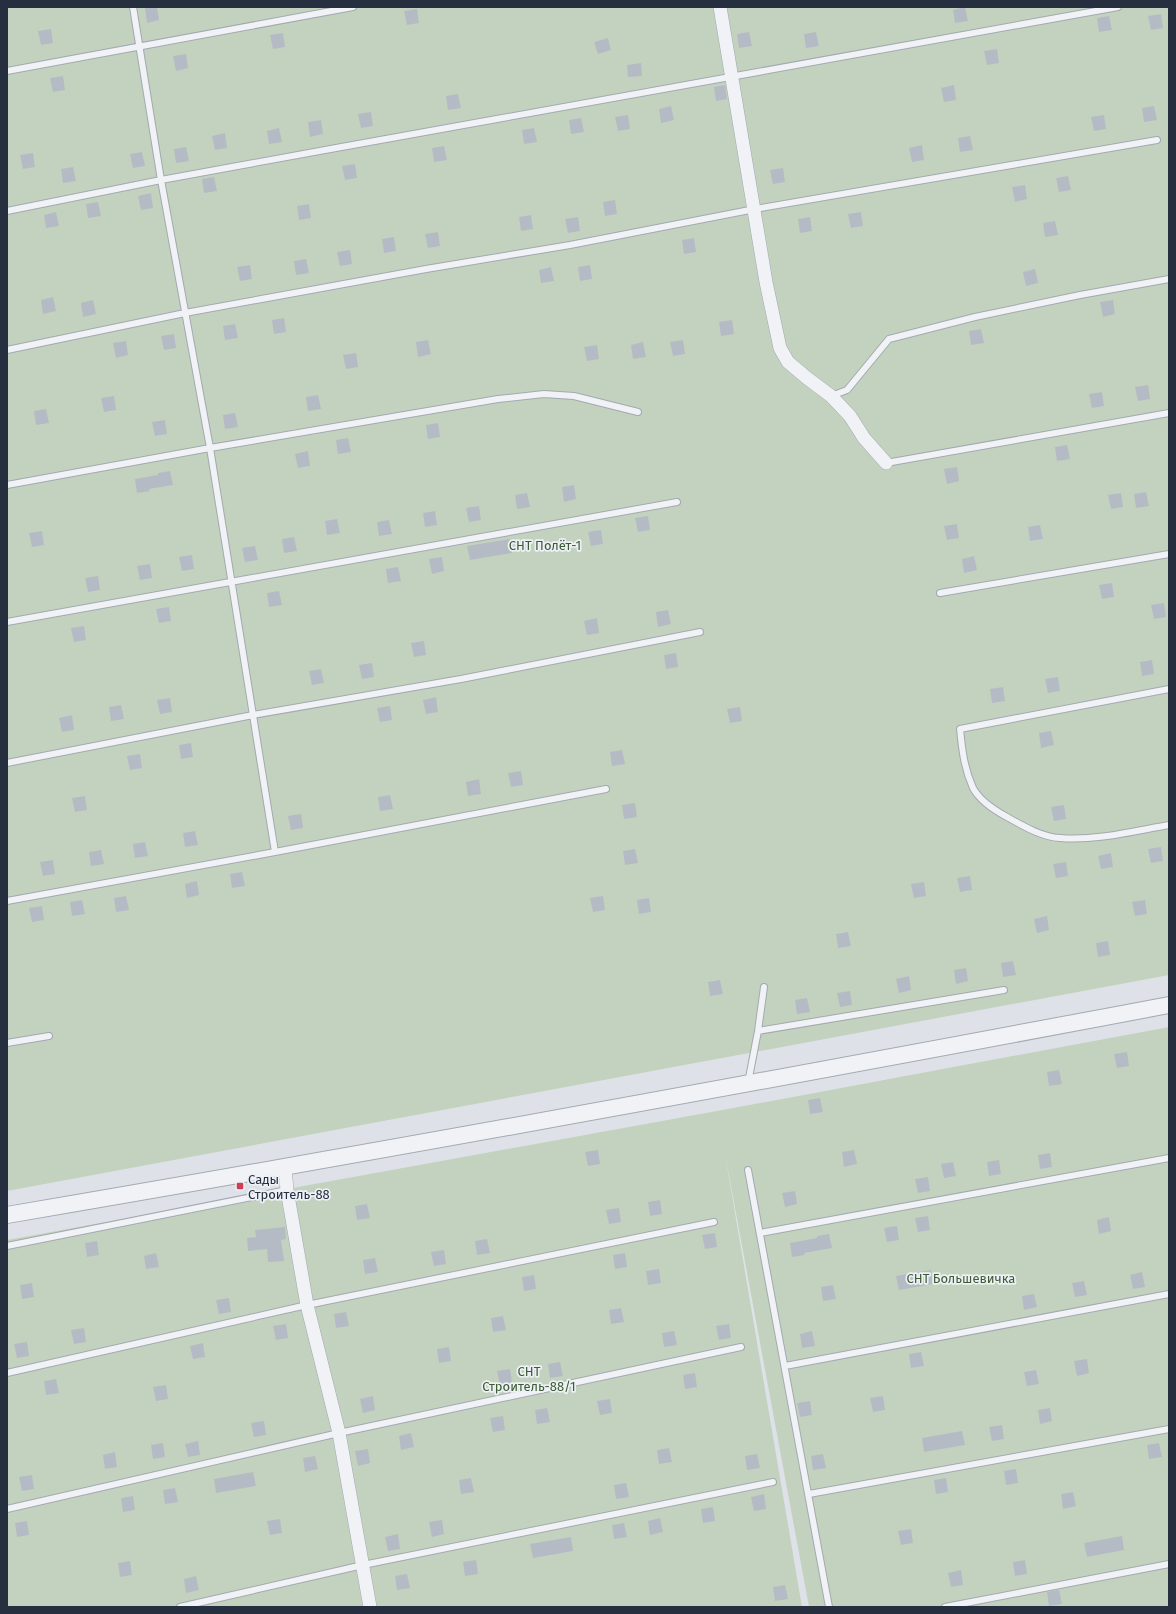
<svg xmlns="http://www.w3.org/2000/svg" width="1176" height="1614" viewBox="0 0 1176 1614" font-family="'Fira Sans',sans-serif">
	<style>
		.green { fill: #c3d2be }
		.building { fill: #b5bbc5 }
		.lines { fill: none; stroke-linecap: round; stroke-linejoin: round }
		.service-casing { stroke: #a3a9b2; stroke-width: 8 }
		.minor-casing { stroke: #a3a9b2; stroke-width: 14 }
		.tertiary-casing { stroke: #a3a9b2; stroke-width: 18 }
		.service { stroke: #f0f2f6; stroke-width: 6 }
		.minor { stroke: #f0f2f6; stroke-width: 13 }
		.tertiary { stroke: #f0f2f6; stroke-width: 16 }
		.poi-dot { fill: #d13e54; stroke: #edf0f5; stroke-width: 1.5 }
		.labels { text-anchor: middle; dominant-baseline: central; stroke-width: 3.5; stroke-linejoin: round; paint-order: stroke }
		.park-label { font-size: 13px; fill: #3b5b33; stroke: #edf0f5 }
		.poi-label { font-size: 13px; fill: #262f3f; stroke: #edf0f5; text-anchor: start }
	</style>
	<rect width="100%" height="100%" fill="#dee2e8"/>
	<path class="green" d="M7,7H1169V975L7,1191Z
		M1169,1027V1607H809L725,1154L802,1607H7V1240L717,1111Z"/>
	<path class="building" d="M157,7L159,20L147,23L145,8Z
		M965,7L968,21L955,23L953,10Z
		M417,9L419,23L407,25L404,11Z
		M1161,14L1163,28L1151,30L1148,16Z
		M1109,16L1112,30L1099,32L1097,18Z
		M51,29L53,43L41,45L38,31Z
		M749,32L752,46L739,48L737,34Z
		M816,32L819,46L806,48L804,34Z
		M283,33L285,47L273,49L270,35Z
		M608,38L611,50L598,54L594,42Z
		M997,49L999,63L987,65L984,51Z
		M186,54L188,68L176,71L173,56Z
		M641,63L642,76L628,77L627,65Z
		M63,76L65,90L53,92L50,78Z
		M725,85L727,99L716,101L714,87Z
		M954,85L956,100L944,102L941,88Z
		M458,94L461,108L448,110L446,96Z
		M671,106L674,120L661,123L659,109Z
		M1154,106L1157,120L1144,122L1142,108Z
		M371,112L373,126L361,128L358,114Z
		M628,115L630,129L618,131L615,117Z
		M1104,115L1106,129L1094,131L1091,117Z
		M581,118L584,132L571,134L569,120Z
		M321,120L323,134L310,137L308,122Z
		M279,128L282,142L269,144L267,131Z
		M534,128L537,142L524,144L522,130Z
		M225,133L227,148L215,150L212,136Z
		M970,136L973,150L960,152L958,138Z
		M922,145L924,160L912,162L909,148Z
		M444,146L447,160L434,162L432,148Z
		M186,147L189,161L176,163L174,149Z
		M142,152L145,166L133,168L130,154Z
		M33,153L35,167L23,169L20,155Z
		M355,164L357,178L345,180L342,166Z
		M73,167L76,181L63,183L61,169Z
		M783,168L785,182L773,184L770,170Z
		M1068,176L1071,190L1059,192L1056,178Z
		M214,177L217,191L204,193L202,179Z
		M1025,185L1027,199L1015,202L1012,187Z
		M151,193L153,208L141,210L138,196Z
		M615,200L617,214L605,216L603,202Z
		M98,202L101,216L88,218L86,204Z
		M309,204L311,218L299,220L297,206Z
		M56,212L59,226L46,228L44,215Z
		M861,212L863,226L851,228L848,214Z
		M531,215L533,229L521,231L519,217Z
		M578,217L580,231L568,233L565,219Z
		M810,217L812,231L800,233L798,219Z
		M1055,221L1058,235L1045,237L1043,223Z
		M438,232L440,246L428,248L425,234Z
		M394,237L396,251L384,253L382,239Z
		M694,238L696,252L684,254L682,240Z
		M350,250L352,264L340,266L337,252Z
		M306,259L309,273L296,275L294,261Z
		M250,265L252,279L240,281L237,267Z
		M590,265L592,279L580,281L578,267Z
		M551,267L554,281L541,283L539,270Z
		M1035,269L1038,283L1026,286L1023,272Z
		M53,297L56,311L43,314L41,300Z
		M93,300L96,314L83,317L81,303Z
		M1113,300L1115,314L1103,317L1100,302Z
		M284,318L286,332L274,334L272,320Z
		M732,320L734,334L721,336L719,322Z
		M235,324L238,338L225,340L223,326Z
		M981,329L984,343L971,345L969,331Z
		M174,334L176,348L164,350L161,336Z
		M428,340L431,354L418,357L416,342Z
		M683,340L685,354L673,356L670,342Z
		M126,341L128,355L116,358L113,343Z
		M643,342L646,357L633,359L631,345Z
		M597,345L599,359L587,361L584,347Z
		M356,353L358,367L346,369L343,355Z
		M1148,385L1150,399L1138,401L1135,387Z
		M1102,392L1104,406L1092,408L1089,394Z
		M318,395L321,409L308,411L306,397Z
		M114,396L116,410L104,412L101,398Z
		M46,409L49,423L36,425L34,411Z
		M235,413L238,427L225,429L223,415Z
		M165,420L167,434L155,436L152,422Z
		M438,423L440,437L428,439L426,425Z
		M348,438L351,452L338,454L336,440Z
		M1067,445L1070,459L1057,461L1055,447Z
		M308,451L310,466L298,468L295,454Z
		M957,467L959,481L947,484L944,469Z
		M170,471L173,485L149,489L150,491L137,493L135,479L158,475V473Z
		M574,485L576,499L564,502L562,487Z
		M1146,492L1149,506L1136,508L1134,494Z
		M527,493L530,507L517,509L515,495Z
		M1121,493L1123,507L1111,509L1108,495Z
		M479,506L481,520L469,522L466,508Z
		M435,511L437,525L425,527L423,513Z
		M648,516L650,530L638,532L635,518Z
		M337,519L340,533L327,535L325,521Z
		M389,520L392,534L379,536L377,522Z
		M957,524L959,538L947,540L944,526Z
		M1040,525L1043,539L1030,541L1028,527Z
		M601,530L603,544L591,546L588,532Z
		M42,531L44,545L32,547L29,533Z
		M294,537L297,551L284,553L282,539Z
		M510,539L512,553L470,560L467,546Z
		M255,546L258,560L245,562L242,548Z
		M192,555L194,569L182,571L179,557Z
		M974,556L977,570L964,573L962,559Z
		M442,557L444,571L432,574L429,559Z
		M150,564L152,578L140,580L137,566Z
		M398,567L401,581L388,583L386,569Z
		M98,576L100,590L88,592L85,578Z
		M1112,583L1114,597L1102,599L1099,585Z
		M279,591L282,605L269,607L267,593Z
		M1164,603L1166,617L1154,619L1151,605Z
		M169,607L171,621L159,623L156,609Z
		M668,610L671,624L658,627L656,612Z
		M597,618L599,633L587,635L584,621Z
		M84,626L86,640L74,642L71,628Z
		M424,641L426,655L414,657L411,643Z
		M676,653L678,667L666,669L664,655Z
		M1152,660L1154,674L1142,676L1140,662Z
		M372,663L374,677L362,679L359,665Z
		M321,669L324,683L312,685L309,671Z
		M1058,677L1060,691L1048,693L1045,679Z
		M1003,687L1005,701L992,703L990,689Z
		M436,697L438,712L426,714L423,700Z
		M170,698L172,712L160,714L157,700Z
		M121,705L124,719L111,721L109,707Z
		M390,706L392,720L380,722L377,708Z
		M740,707L742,721L730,723L727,709Z
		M72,715L74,730L62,732L59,718Z
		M1051,731L1054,745L1041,748L1039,733Z
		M191,743L193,757L181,759L179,745Z
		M622,750L625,764L612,766L610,752Z
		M140,754L142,768L130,770L127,756Z
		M521,771L523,785L511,787L508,773Z
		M479,779L481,794L468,796L466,782Z
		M390,795L393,809L380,811L378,797Z
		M85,796L87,810L75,812L72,798Z
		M635,803L637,817L624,819L622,805Z
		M1064,805L1066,819L1054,821L1051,807Z
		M301,814L303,828L291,830L288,816Z
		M195,831L198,845L185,847L183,833Z
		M145,842L148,856L135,858L133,844Z
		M1161,847L1163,861L1151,863L1148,849Z
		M635,849L638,863L625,865L623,851Z
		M101,850L104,864L91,866L89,852Z
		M1111,853L1113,867L1101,869L1098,856Z
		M53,860L55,874L43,876L40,862Z
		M1066,862L1068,876L1056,878L1053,864Z
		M242,872L245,886L232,888L230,874Z
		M970,876L972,890L960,892L957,878Z
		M197,881L199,895L187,898L185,884Z
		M924,882L926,896L914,898L911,884Z
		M126,896L129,910L116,912L114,898Z
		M603,896L605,910L593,912L590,898Z
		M649,898L651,912L639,914L637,900Z
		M82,900L85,914L72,916L70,902Z
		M1145,900L1147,914L1135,916L1132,902Z
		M42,906L44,920L32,922L29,908Z
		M1047,916L1049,930L1037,933L1034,919Z
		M848,932L851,946L838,948L836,934Z
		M1108,941L1110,955L1098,957L1096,943Z
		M1013,961L1016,975L1003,977L1001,963Z
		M966,968L968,981L956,984L954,970Z
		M909,976L911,990L899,993L896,979Z
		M720,980L723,994L710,996L708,982Z
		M850,991L852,1005L840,1007L837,993Z
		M807,998L810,1012L797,1014L795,1000Z
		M1127,1052L1129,1066L1117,1068L1114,1054Z
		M1059,1070L1062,1084L1049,1086L1047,1072Z
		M820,1098L823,1112L810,1114L808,1100Z
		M598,1150L600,1164L588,1166L585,1152Z
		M854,1150L857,1164L844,1167L842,1152Z
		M1050,1153L1052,1167L1040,1169L1038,1155Z
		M999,1160L1001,1174L989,1176L987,1162Z
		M953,1162L956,1176L944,1178L941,1164Z
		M928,1177L930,1191L918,1193L915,1179Z
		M795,1191L797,1204L785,1207L782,1193Z
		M660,1200L662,1214L650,1216L648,1202Z
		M367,1204L370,1218L357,1220L355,1206Z
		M619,1208L621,1222L609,1224L606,1210Z
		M928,1216L930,1230L918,1232L915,1218Z
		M1109,1217L1111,1231L1099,1234L1097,1220Z
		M897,1226L899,1240L887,1242L884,1228Z
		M285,1227L286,1239L281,1240L284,1261L268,1262L267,1249L248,1251L247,1238L256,1237L255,1230Z
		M715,1233L717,1247L705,1249L702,1235Z
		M829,1234L832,1248L804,1253L805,1255L792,1257L790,1243L817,1238V1236Z
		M487,1239L490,1253L477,1255L475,1241Z
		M97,1241L99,1255L87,1257L85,1243Z
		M444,1250L446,1264L434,1266L431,1252Z
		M156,1253L159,1267L146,1269L144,1256Z
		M625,1253L627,1267L615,1269L613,1255Z
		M375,1258L378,1272L365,1274L363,1260Z
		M659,1269L661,1283L648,1285L646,1271Z
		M931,1270L933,1284L899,1290L896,1276Z
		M1142,1272L1145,1287L1133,1289L1130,1275Z
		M534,1275L536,1289L524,1291L522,1277Z
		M1084,1281L1087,1295L1075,1297L1072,1283Z
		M32,1283L34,1297L22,1299L20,1285Z
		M833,1285L836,1299L823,1301L821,1287Z
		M1034,1294L1037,1307L1024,1310L1022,1296Z
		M229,1298L231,1312L219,1314L216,1300Z
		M621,1308L624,1322L611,1324L609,1310Z
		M346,1312L349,1326L336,1328L334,1314Z
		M503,1316L506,1330L493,1332L491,1318Z
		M286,1324L288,1338L276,1340L273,1326Z
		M729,1324L731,1338L719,1340L716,1326Z
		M84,1328L86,1342L74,1344L71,1330Z
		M674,1331L677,1345L664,1347L662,1333Z
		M812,1331L815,1346L802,1348L800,1334Z
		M27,1342L29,1356L17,1358L14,1344Z
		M203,1343L205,1357L193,1359L190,1346Z
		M449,1347L451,1361L439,1363L437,1349Z
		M921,1352L924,1366L911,1368L909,1354Z
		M1087,1359L1089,1373L1077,1376L1074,1361Z
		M560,1362L563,1376L550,1378L548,1364Z
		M510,1369L512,1383L500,1385L497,1371Z
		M1036,1370L1039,1384L1027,1386L1024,1372Z
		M695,1373L697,1387L685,1389L683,1375Z
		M56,1379L59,1393L46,1395L44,1381Z
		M166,1385L168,1399L156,1401L153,1387Z
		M373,1396L375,1410L363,1413L360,1399Z
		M883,1396L885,1410L873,1412L870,1398Z
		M610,1399L612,1413L600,1415L597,1401Z
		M810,1401L812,1415L800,1417L797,1403Z
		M547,1408L550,1422L537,1424L535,1410Z
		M1050,1408L1052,1421L1040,1424L1038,1410Z
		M503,1416L505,1430L493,1432L490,1418Z
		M264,1421L266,1435L254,1437L251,1423Z
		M1002,1425L1004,1439L992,1441L989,1427Z
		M962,1431L965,1445L924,1452L922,1438Z
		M411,1433L414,1447L401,1450L399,1436Z
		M198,1441L200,1455L188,1457L185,1444Z
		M163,1443L165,1457L153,1459L151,1445Z
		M1159,1443L1162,1457L1149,1459L1147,1445Z
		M669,1448L672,1462L659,1464L657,1450Z
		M368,1449L370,1463L358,1466L355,1451Z
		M115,1452L117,1467L105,1469L103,1455Z
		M757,1454L760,1468L747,1470L745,1456Z
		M823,1454L826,1468L813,1470L811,1456Z
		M315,1456L318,1469L305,1472L303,1458Z
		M1016,1469L1018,1483L1006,1485L1004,1471Z
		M253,1472L256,1486L216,1493L214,1479Z
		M32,1475L34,1489L22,1491L19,1477Z
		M471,1478L474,1492L461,1494L459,1480Z
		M946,1478L948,1492L936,1494L934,1480Z
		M626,1483L629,1497L616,1499L614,1485Z
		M175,1488L178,1502L165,1504L163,1490Z
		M1073,1492L1076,1506L1063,1509L1061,1494Z
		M764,1494L766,1509L754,1511L751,1497Z
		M133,1496L135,1510L123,1512L121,1498Z
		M713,1507L715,1521L703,1523L701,1509Z
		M660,1518L663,1532L650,1535L648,1521Z
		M280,1519L282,1533L270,1535L267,1521Z
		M442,1520L444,1534L432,1537L429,1522Z
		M27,1521L29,1535L17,1537L15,1523Z
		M624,1523L627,1537L614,1539L612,1525Z
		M911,1529L913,1543L901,1545L898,1531Z
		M398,1534L400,1549L388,1551L385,1537Z
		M1122,1536L1124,1550L1087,1557L1084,1543Z
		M571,1537L573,1551L533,1558L530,1544Z
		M476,1560L478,1574L465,1576L463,1562Z
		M1025,1560L1027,1574L1015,1576L1013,1562Z
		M130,1561L132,1575L120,1577L118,1563Z
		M961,1570L963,1585L951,1587L948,1573Z
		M407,1574L410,1588L397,1590L395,1576Z
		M196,1576L199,1590L186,1593L184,1579Z
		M785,1585L788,1599L775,1601L773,1587Z
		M1059,1590L1062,1604L1049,1606L1047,1592Z"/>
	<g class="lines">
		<g class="service-casing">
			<path id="service" d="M133,7L161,180L210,448L275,852
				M7,71L353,7
				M7,211L161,180L336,148L1118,7
				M7,350L185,313L426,269L570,245L755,209L1157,140
				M831,396L847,390L889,339L975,317L1080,295L1169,279
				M886,463L1169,413
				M7,485L210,448L498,399L544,394L574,396L638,412
				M940,593L1169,554
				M7,622L677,502
				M1169,689L960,729C962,749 964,768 973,788C980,801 994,810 1007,817C1023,826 1042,837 1060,838C1096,841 1134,831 1169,825
				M7,763L253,715L461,679L700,632
				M7,901L275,852L606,789
				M758,1031L1004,990
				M7,1043L49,1036
				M748,1083L758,1031L764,987
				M748,1170L829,1607
				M760,1233L1169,1158
				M7,1246L287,1190
				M785,1366L1169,1294
				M7,1373L307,1305L714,1222
				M809,1494L1169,1429
				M7,1509L339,1433L741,1347
				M180,1607L363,1565L773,1482
				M945,1607L1169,1564"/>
		</g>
		<g class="minor-casing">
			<path id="minor" d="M720,7L766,282L780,348L788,362L807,378L831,396L850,416L864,438L886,463
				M285,1168L287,1190L307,1305L339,1433L370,1607"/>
		</g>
		<g class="tertiary-casing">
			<path id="tertiary" d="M7,1215C395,1149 782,1078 1169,1005"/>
		</g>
		<use href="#service" class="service"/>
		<use href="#minor" class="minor"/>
		<use href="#tertiary" class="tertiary"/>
	</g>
	<rect class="poi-dot" x="236" y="1182" width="8" height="8" rx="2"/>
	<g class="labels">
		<g class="park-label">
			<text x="545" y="545">СНТ Полёт-1</text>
			<text x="961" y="1278">СНТ Большевичка</text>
			<text x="529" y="1371">СНТ<tspan x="529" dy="15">Строитель-88/1</tspan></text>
		</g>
		<g class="poi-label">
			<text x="248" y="1179">Сады<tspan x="248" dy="15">Строитель-88</tspan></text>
		</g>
	</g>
	<rect width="1176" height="1614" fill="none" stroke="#262f3f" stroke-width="16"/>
</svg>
